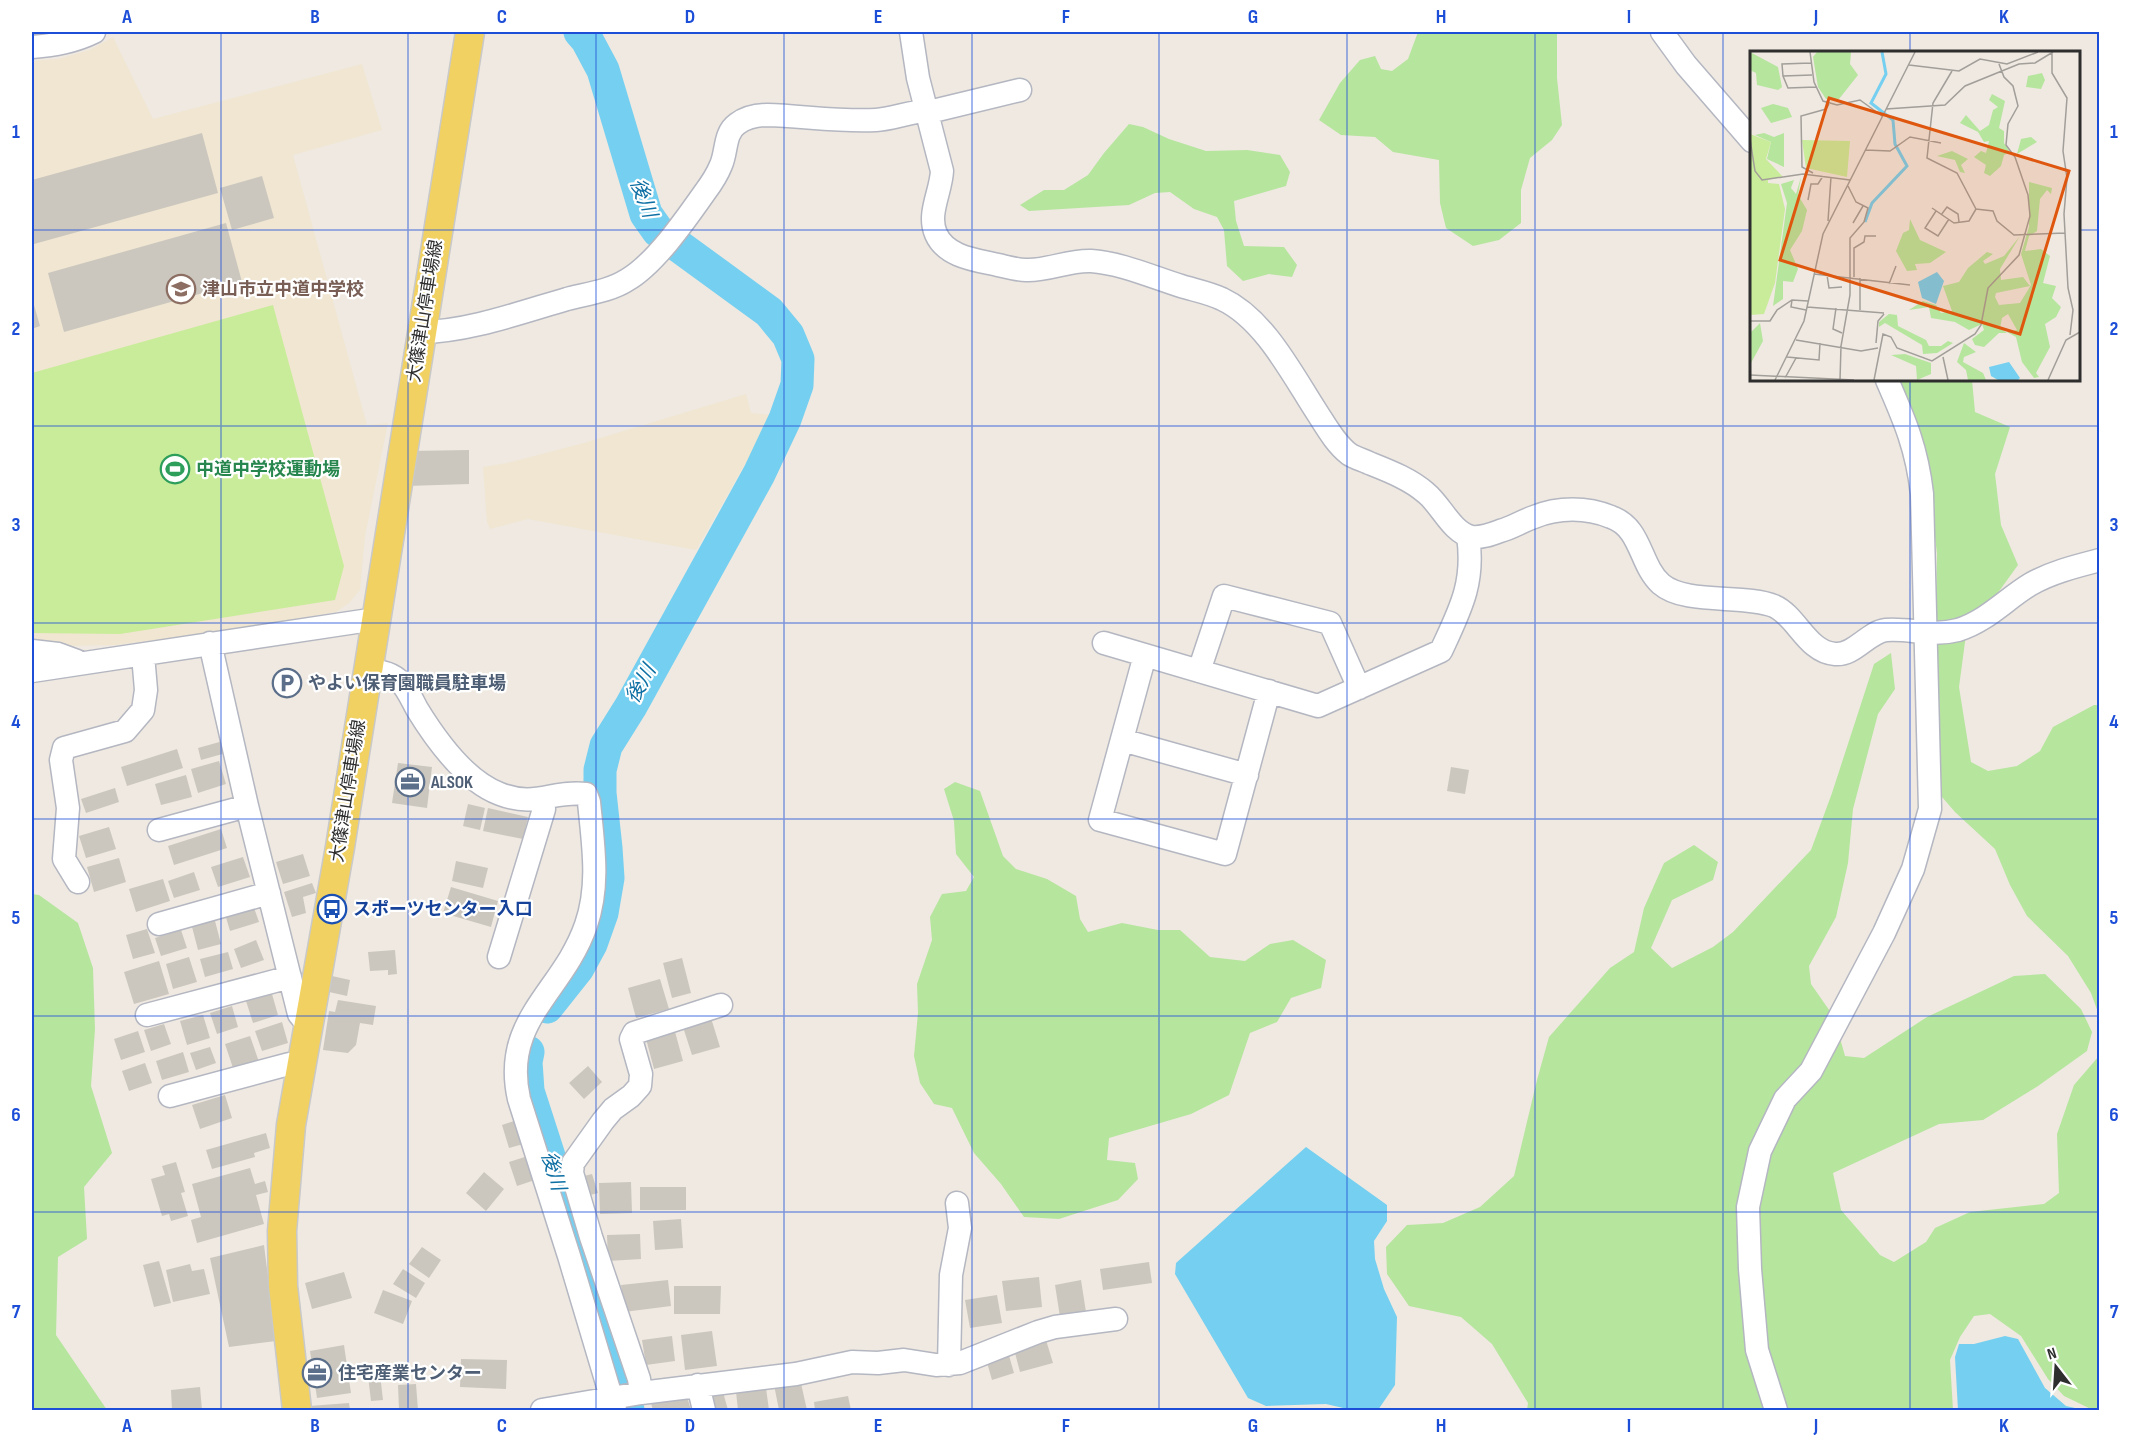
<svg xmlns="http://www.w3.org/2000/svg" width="2131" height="1442" viewBox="0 0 2131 1442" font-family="'Sofia Sans Condensed','Noto Sans JP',sans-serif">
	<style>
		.education { fill: #f0e6d1 }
		.green { fill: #b6e59e }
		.pitch { fill: #c9ec9a }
		.water { fill: #75cff0 }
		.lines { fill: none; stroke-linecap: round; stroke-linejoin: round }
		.river { stroke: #75cff0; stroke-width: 33 }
		.building { fill: #cbc7bf }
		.minor-casing { stroke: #b4b7c1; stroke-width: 25 }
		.major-casing { stroke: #c9c9c9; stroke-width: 31 }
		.minor { stroke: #fff; stroke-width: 22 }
		.major { stroke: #f2d163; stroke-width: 28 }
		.grid { fill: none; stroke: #1d4ed8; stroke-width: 1.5; stroke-opacity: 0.55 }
		.labels { text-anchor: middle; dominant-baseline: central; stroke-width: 4.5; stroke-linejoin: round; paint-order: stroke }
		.education-label { font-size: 18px; font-weight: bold; fill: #785e54; stroke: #fff; text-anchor: start }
		.street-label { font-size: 18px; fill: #2e2e2e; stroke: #fff }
		.leisure-label { font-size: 18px; font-weight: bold; fill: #27864d; stroke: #fff; text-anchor: start }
		.service-label { font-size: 18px; font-weight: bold; fill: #4e5e75; stroke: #fff; text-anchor: start }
		.transit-label { font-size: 18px; font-weight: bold; fill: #164399; stroke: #fff; text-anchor: start }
		.water-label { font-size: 20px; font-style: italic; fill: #0d6fa3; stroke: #fff }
		.inset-river { fill: none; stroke: #75cff0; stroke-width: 3 }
		.inset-road { fill: none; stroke: #a29e99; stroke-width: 1.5 }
		.view { fill: #df570e; fill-opacity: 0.15; stroke: #df570e; stroke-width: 3 }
		.inset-edge { fill: none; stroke: #2e2e2e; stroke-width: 3 }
		.neatline { fill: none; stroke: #1d4ed8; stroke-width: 2 }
		.grid-label { font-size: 20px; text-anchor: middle; font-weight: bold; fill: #1d4ed8 }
	</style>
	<rect width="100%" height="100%" fill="#efe9e1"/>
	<path class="education" d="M113,37L153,119L362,64L382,130L293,155L367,425L388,423L365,536L360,590L349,603L336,612L204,634L115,645L62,646L32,643V61L58,59L90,50Z
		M746,394L751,413L773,415L696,550L528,519L490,529L487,522L483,467L507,463L584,443Z"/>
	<path class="green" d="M1418,32H1557V78L1562,125L1552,140L1530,158L1521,190V223L1499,240L1473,246L1446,228L1440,203L1439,160L1393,152L1375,137L1341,135L1319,120L1340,83L1360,60L1375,56L1381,69L1392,71L1408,59Z
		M1129,124L1143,127L1169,139L1206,151L1247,150L1280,155L1290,172L1286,186L1234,201L1236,221L1244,246L1284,247L1297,265L1292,277L1269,274L1243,281L1227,266L1224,230L1217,217L1194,209L1170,192L1155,193L1129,205L1029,211L1020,205L1044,190H1064L1088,175L1104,153Z
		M1896,380H1972L1975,412L2010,427L1995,474L2001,525L2018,565L1997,594L1967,627L1959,687L1971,762L1988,771L2017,766L2040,751L2053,727L2094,705H2099V1015L2091,993L2068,956L2027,916L2010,885L1995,849L1955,812L1942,797L1935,684L1937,554L1929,486Z
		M1891,653L1895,689L1878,714L1853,809L1848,863L1836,917L1809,966L1811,984L1834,1017L1845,1056L1864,1058L1927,1017L2014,976L2045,974L2081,1009L2092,1032L2087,1051L2038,1086L1983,1120L1939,1124L1833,1173L1841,1210L1880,1255L1894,1262L1926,1242L1935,1228L1970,1212L2044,1204L2059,1193L2057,1134L2074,1085L2099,1056V1410H2093L2064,1396L2048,1379L2021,1336L1990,1314L1974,1316L1960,1337L1950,1360L1953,1410H1527L1528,1403L1492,1344L1461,1317L1409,1306L1387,1274L1386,1247L1407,1225L1443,1223L1480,1207L1514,1176L1537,1080L1549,1037L1610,968L1634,952L1644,908L1664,863L1694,845L1718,862L1713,880L1672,900L1651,948L1672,968L1713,947L1733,932L1811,850L1832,793L1874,664Z
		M955,782L980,791L1003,856L1016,869L1047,879L1076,896L1080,919L1088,932L1122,923L1158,930H1180L1210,957L1245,961L1270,944L1293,940L1326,960L1321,988L1291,998L1277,1022L1250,1033L1229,1095L1191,1114L1109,1138L1107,1160L1135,1163L1138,1179L1118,1200L1059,1219L1024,1217L1001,1184L974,1153L952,1108L934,1104L920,1083L914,1056L918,1013L917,984L932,940L930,917L942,894L966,891L974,877L956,854L954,821L944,789Z
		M32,894L39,895L78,923L93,968L95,1029L91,1086L112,1153L84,1187L87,1239L58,1257L56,1335L107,1410H32Z"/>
	<path class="pitch" d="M273,305L344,566L335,600L120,634L32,633V373Z"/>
	<path class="water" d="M1306,1147L1387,1205V1221L1374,1241L1375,1259L1384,1289L1397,1317L1395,1385L1378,1410H1352L1326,1404L1266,1406L1248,1398L1175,1274L1176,1263Z
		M2005,1336L2018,1339L2045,1388L2066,1406L2084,1410H1958L1955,1357L1959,1344H1974Z"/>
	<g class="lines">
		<path class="river" d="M547,1007L578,968L591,944L602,913L608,878L606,848L600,793V770L606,746L631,706L759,474L785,419L797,385L798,359L788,335L769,312L658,231L646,214L603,70L587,40L580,32
			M528,1052L526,1062L528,1091L595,1299L628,1410"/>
	</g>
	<path class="building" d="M202,133L218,193L34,244L32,234V180Z
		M262,176L274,218L232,230L220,188Z
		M226,223L242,282L64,332L48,273Z
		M32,298L40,326L32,329Z
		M469,450V484L407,486L409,451Z
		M223,741L226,753L201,760L198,748Z
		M177,749L183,768L127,786L121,767Z
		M219,761L226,784L198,793L191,769Z
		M398,763L432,767L427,808L392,803Z
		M1451,767L1469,770L1465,794L1447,791Z
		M186,775L192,797L161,805L155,784Z
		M115,788L119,802L86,813L81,799Z
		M468,804L485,808L480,830L463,826Z
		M488,808L528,817L523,839L483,831Z
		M109,827L116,849L86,858L79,836Z
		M221,829L227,848L174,865L168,846Z
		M303,854L310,876L283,884L276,862Z
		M243,857L250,877L218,887L211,867Z
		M119,858L126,882L94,892L87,867Z
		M456,861L488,868L483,888L452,881Z
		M194,872L200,890L174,898L168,881Z
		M163,879L170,901L136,912L129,889Z
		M312,883L316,893L303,897L306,913L292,917L284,892Z
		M451,887L498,901L491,927L443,913Z
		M253,905L259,922L230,931L225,914Z
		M214,917L221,944L198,950L191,923Z
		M147,929L155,953L133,959L126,935Z
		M181,930L187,948L161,956L155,938Z
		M256,940L264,960L241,968L234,949Z
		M395,950L397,974L388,975V970L370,971L368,952Z
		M228,952L233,969L205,977L200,959Z
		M189,957L197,982L173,989L166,964Z
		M682,958L691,993L672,998L663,963Z
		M159,961L169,994L134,1004L124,972Z
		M332,976L350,980L347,996L329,992Z
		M660,979L669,1009L636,1018L628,988Z
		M272,994L278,1015L253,1023L246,1001Z
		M338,1000L376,1006L373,1025L360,1023L356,1045L348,1053L323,1050L329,1011L335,1012Z
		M232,1006L238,1027L217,1034L210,1013Z
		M203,1015L210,1038L187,1045L180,1021Z
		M711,1018L720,1047L692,1055L683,1027Z
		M282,1022L288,1043L262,1051L255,1031Z
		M164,1024L171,1044L151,1051L144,1030Z
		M674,1028L683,1061L654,1069L645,1035Z
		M138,1031L145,1052L121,1060L114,1039Z
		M250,1036L259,1062L234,1071L225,1044Z
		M210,1047L216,1063L196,1070L190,1053Z
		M183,1052L189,1072L162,1080L156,1061Z
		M145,1063L152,1083L129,1091L122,1071Z
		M588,1066L602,1082L584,1099L569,1083Z
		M225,1095L232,1118L200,1129L192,1105Z
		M520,1119L527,1143L509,1148L502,1125Z
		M266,1133L270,1148L254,1153L255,1157L212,1169L206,1150Z
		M531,1155L538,1179L517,1186L509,1162Z
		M176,1162L185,1192L181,1193L188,1216L171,1221L169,1214L162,1216L151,1179L165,1175L162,1166Z
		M250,1168L255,1184L265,1181L268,1192L256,1195L264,1224L197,1243L191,1220L201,1217L192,1184Z
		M484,1172L504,1189L486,1211L466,1193Z
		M592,1174L598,1193L586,1196L580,1177Z
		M631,1182L632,1213L600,1214L599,1183Z
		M640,1187H686V1210H640Z
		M681,1219L683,1248L655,1250L653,1221Z
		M640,1234L641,1259L608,1261L607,1235Z
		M264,1245L276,1341L229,1347L210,1258Z
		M422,1247L441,1260L429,1278L409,1264Z
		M159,1261L171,1303L154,1307L143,1265Z
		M1149,1262L1152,1283L1103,1290L1100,1269Z
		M190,1264L192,1271L204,1269L210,1294L173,1302L166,1270Z
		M403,1269L425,1283L416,1298L393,1284Z
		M344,1272L352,1298L312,1309L305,1283Z
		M1039,1277L1042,1307L1006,1311L1002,1281Z
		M668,1280L671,1306L624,1312L621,1285Z
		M1081,1280L1086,1312L1060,1317L1055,1285Z
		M674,1286H721L720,1314H674Z
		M383,1290L412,1301L403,1324L374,1313Z
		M997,1295L1002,1323L970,1328L965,1300Z
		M712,1331L717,1366L685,1370L681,1335Z
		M672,1336L675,1361L646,1365L642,1340Z
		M1046,1340L1053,1363L1020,1372L1014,1349Z
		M344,1345L351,1393L317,1398L310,1351Z
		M1008,1352L1014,1373L992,1380L986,1359Z
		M461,1359L507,1360L506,1389L460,1387Z
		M380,1374L383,1400L371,1401L368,1376Z
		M800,1379L807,1410H779L774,1385Z
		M416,1384L418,1410H399L398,1385Z
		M200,1387L202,1410H172L171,1390Z
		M766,1388L769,1410H738L736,1392Z
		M723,1392L728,1410H712L709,1396Z
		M848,1396L851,1410H815L814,1402Z
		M687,1397L691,1410H653L651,1403Z
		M349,1403L350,1410H309V1406Z"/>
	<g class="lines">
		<g class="minor-casing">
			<path id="minor" d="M911,32L918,78L942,171C941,192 927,214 936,234C946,257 976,260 998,265C1007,267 1017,270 1026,270C1048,271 1068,260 1091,261C1121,263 1152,277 1181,286C1194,290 1210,293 1222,299C1265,319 1293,376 1318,414C1327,428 1336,444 1349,454C1355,458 1363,460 1369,463C1389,471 1410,479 1426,493C1441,505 1452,533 1472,537C1482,538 1492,534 1500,531C1512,528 1522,521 1534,517C1558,507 1587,507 1611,517C1642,528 1639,564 1661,584C1685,605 1744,594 1774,606C1797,616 1807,652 1835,654C1854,656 1868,632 1886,630C1911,628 1931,637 1958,630C1987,621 2006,599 2031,584C2052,572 2077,566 2100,560
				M1662,32L1686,65L1752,141
				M32,47C54,45 74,42 94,32
				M421,332C467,332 522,312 567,299C586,294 610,291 627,280C655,264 686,219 705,192C711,184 717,175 721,165C727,152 724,133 737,124C745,118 757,115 767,115C803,116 839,122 876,120C893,119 918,109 933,111L1020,90
				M210,643L247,806L299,1014L308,1025
				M1104,643L1318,706L1441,651C1460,610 1475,583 1468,536
				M32,651L58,654L77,661
				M1145,655L1100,820L1225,854L1269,691
				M367,670C377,671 389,672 397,679C406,685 412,700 417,709C436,740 465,781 500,794C536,808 552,790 586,794L589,802C593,844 600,885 586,925C563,992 501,1020 519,1099L569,1256L615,1410
				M32,671L376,619
				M1199,671L1224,596L1330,623L1359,688
				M1122,740L1247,775
				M159,830L247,806
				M78,882L64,859L68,808L61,760L64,748L125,731L143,710L146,690L143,655
				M159,924L269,893
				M499,957L544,809L542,799
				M147,1015L290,977
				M170,1096L289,1064H300
				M949,1365L951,1275L960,1228L957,1203
				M698,1385L704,1410
				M641,1393L639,1379L591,1237L572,1173L573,1163L603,1121L613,1109L631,1096L640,1086L641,1074L631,1039L634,1033L721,1005
				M542,1410L641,1393L796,1374L852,1362L878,1363L904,1360L936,1365L960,1363L1038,1332L1055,1327L1116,1319
				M1776,1410L1757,1350L1750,1269L1748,1207L1760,1151L1785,1099L1811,1071L1884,933L1913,869L1930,809L1922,494C1917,449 1905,421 1887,380"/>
		</g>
		<g class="major-casing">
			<path id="major" d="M297,1410L283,1286L282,1231L291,1125L340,847L470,32"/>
		</g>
		<use href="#minor" class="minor"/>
		<use href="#major" class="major"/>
	</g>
	<path class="grid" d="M221,32V1410M408,32V1410M596,32V1410M784,32V1410M972,32V1410M1159,32V1410M1347,32V1410M1535,32V1410M1723,32V1410M1910,32V52M32,230H1752M2078,230H2100M1910,380V1410M32,426H2100M32,623H2100M32,819H2100M32,1016H2100M32,1212H2100"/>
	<defs>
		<g id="school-ring" transform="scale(1.5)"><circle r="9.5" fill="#fff" stroke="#8d6e63" stroke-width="1.5"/><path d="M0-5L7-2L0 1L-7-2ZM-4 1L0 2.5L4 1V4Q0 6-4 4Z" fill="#8d6e63"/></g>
		<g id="stadium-ring" transform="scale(1.5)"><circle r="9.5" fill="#fff" stroke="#2e9e5b" stroke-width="1.5"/><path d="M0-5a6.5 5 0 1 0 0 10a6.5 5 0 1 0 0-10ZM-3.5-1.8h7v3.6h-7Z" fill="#2e9e5b"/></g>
		<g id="parking-ring" transform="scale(1.5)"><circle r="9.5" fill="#fff" stroke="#5c6f8a" stroke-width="1.5"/><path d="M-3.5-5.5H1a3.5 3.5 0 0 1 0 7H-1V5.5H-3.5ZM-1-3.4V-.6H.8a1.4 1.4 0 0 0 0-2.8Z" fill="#5c6f8a"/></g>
		<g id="office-ring" transform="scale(1.5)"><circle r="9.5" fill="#fff" stroke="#5c6f8a" stroke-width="1.5"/><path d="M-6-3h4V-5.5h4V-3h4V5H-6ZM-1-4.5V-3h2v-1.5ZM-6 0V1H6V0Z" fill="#5c6f8a"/></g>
		<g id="bus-ring" transform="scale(1.5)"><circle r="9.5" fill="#fff" stroke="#1a4fb4" stroke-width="1.5"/><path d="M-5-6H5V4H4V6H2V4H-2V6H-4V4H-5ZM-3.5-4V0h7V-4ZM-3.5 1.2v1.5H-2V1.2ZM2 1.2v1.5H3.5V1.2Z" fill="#1a4fb4"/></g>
	</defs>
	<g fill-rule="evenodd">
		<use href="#school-ring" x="181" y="289"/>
		<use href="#stadium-ring" x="175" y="469"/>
		<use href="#parking-ring" x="287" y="683"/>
		<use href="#office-ring" x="410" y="782"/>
		<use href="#bus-ring" x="332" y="909"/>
		<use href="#office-ring" x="317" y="1373"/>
	</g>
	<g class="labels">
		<g class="education-label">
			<text x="202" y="289">津山市立中道中学校</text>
		</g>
		<g class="street-label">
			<text transform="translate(425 311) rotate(-81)">大篠津山停車場線</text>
			<text transform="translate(348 791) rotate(-81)">大篠津山停車場線</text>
		</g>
		<g class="leisure-label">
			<text x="196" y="469">中道中学校運動場</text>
		</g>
		<g class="service-label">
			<text x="308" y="683">やよい保育園職員駐車場</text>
			<text x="431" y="782">ALSOK</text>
			<text x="338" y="1373">住宅産業センター</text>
		</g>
		<g class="transit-label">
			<text x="353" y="909">スポーツセンター入口</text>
		</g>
		<g class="water-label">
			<text transform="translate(643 198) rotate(69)">後川</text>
			<text transform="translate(641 684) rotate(-61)">後川</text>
			<text transform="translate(553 1171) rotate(73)">後川</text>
		</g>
	</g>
	<g transform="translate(1750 51)">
		<rect width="330" height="330" fill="#efe9e1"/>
		<path d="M0,1L28,16L32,36L28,39L7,34L6,22L0,19ZM67,1H101L100,13L108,24L89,48H76L68,36L63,6ZM292,22L295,29L291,38L276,36L278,25ZM242,43L255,50L249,77L254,80V92L260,101L254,104L251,115L240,125L234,122L236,114L224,106L231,100L236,102L239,90L234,91L228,81L210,72L216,64L230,80L239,74L243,59L248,56L239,49ZM23,53L38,57L42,66L21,72L11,57ZM14,82L24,86L34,82V116L17,108L21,91L5,84ZM281,86L287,91L267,103L271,88ZM202,100L218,108L211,114L215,122L210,121L205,109L187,105ZM51,126L48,144L57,159L52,180L40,199L48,218L43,231L33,230V248L23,255L37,152L31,133L44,129L41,137L46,143ZM279,131L302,137L301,143L297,139L290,148L287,180L279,185L275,200L291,198L300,205L293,232L306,235L302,247L311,256L306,266L295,273L300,296L286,322L289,326L284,327L272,311L266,286L257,281L267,279L258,263L252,267L250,277L257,282H249L234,296L225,294L222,288L234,279L232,273L219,279L205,271L181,267L179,256L159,259L173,250L186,254L191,262L202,260L193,235L209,231L218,217L237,201L243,203L233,210L235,213L254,205L270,185L250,218L251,229L273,226L280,235L246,242L245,246L249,254L270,252L281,234L271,203L279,176ZM160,168L170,189L196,201L180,212L165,213L167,219L157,220L146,200L153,182L159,179ZM139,263L147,264L148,275L176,289L179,295H191L198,290L203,292L187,302L173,303L172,294L135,272L129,276V271ZM10,272L13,290L1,312L0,282ZM214,292L226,301L214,306L213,311L233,322L236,329H218L216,319L207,311ZM155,303L181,312V323L167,329L166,315L141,304Z" fill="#b6e59e"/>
		<path d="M0,83L21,91L16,108L33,126L18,129V132L29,133L35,158L25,232L14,263L0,264ZM52,89L100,90L97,126L56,117Z" fill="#c9ec9a"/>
		<path d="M187,221L194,230L186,253L172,247L168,231ZM259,311L270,327L268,329H248L241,325L239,316Z" fill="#75cff0"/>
		<path class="inset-river" d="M115,171L122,152L157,115L145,93L143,69L121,52L136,23L132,1"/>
		<path class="inset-road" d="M60,1L64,31L73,50L87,54L110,49L132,65M302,1V22L317,47L313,100L317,127L314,163L318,237L323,259L320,284M61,12L32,13L33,25L38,37L66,36M159,14L209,20L230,8L257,13L288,1M202,20L183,52L177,107L207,122L226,158L243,160L247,170L264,184L315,182M33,25L62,24M136,58L195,54L215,35L269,13L285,12L303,1M0,88L5,120L12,129L53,123L100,129M115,99L140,100L160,86L191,92M63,122L52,116L51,65L76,58L79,53M58,149L61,133H68L73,125M182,157L204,172L219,170L226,158M186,160L175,177L188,185L199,168M191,164L197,156L208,163L209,171M78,170L81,126M103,172L113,155M64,223L160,234M77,224L79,237L92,236M104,226V197L114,191L115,185H126M139,233L146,215M42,249L41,256L56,259M57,256L134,262M86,257L83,278L92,282M110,259V227M0,270H20L27,259L42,249L58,250M46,289L111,300L128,297M126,292L128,270L134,263M37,306L69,309L70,292M193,306L198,329M0,324L104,329M35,327L46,307M25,329L54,270L73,183L165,1M90,329L91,295L100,244V187L114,171L118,157L106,151L98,135M124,329L133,283L141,286L147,297L182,310L225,283L231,274L238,237L269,204L280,165L278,144L265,106L256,94L258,73L268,55L263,35L254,26L249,13M298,329L316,289L330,281"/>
		<path class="view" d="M79,47L319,120L270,283L30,209Z"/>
		<rect width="330" height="330" class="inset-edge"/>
	</g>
	<rect width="2131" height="1442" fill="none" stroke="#ffffff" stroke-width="66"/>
	<g transform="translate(2056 1367) rotate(343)" stroke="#ffffff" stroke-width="4.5" paint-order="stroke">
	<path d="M0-4.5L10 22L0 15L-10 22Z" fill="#2e2e2e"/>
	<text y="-9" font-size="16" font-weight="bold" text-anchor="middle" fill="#2e2e2e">N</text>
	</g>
	<rect x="33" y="33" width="2065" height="1376" class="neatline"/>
	<g class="grid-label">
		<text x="127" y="23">A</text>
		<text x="315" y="23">B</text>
		<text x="502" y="23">C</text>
		<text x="690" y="23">D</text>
		<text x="878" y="23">E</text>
		<text x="1066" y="23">F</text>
		<text x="1253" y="23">G</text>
		<text x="1441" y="23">H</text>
		<text x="1629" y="23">I</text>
		<text x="1816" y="23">J</text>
		<text x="2004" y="23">K</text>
		<text x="16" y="138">1</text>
		<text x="2114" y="138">1</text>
		<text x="16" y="335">2</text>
		<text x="2114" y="335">2</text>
		<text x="16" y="531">3</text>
		<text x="2114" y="531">3</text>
		<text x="16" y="728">4</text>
		<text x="2114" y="728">4</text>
		<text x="16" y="924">5</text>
		<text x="2114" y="924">5</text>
		<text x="16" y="1121">6</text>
		<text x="2114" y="1121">6</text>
		<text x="16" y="1318">7</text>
		<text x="2114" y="1318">7</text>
		<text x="127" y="1432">A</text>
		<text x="315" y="1432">B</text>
		<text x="502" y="1432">C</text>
		<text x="690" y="1432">D</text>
		<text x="878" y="1432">E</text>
		<text x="1066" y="1432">F</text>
		<text x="1253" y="1432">G</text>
		<text x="1441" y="1432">H</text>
		<text x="1629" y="1432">I</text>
		<text x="1816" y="1432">J</text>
		<text x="2004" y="1432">K</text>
	</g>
</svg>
